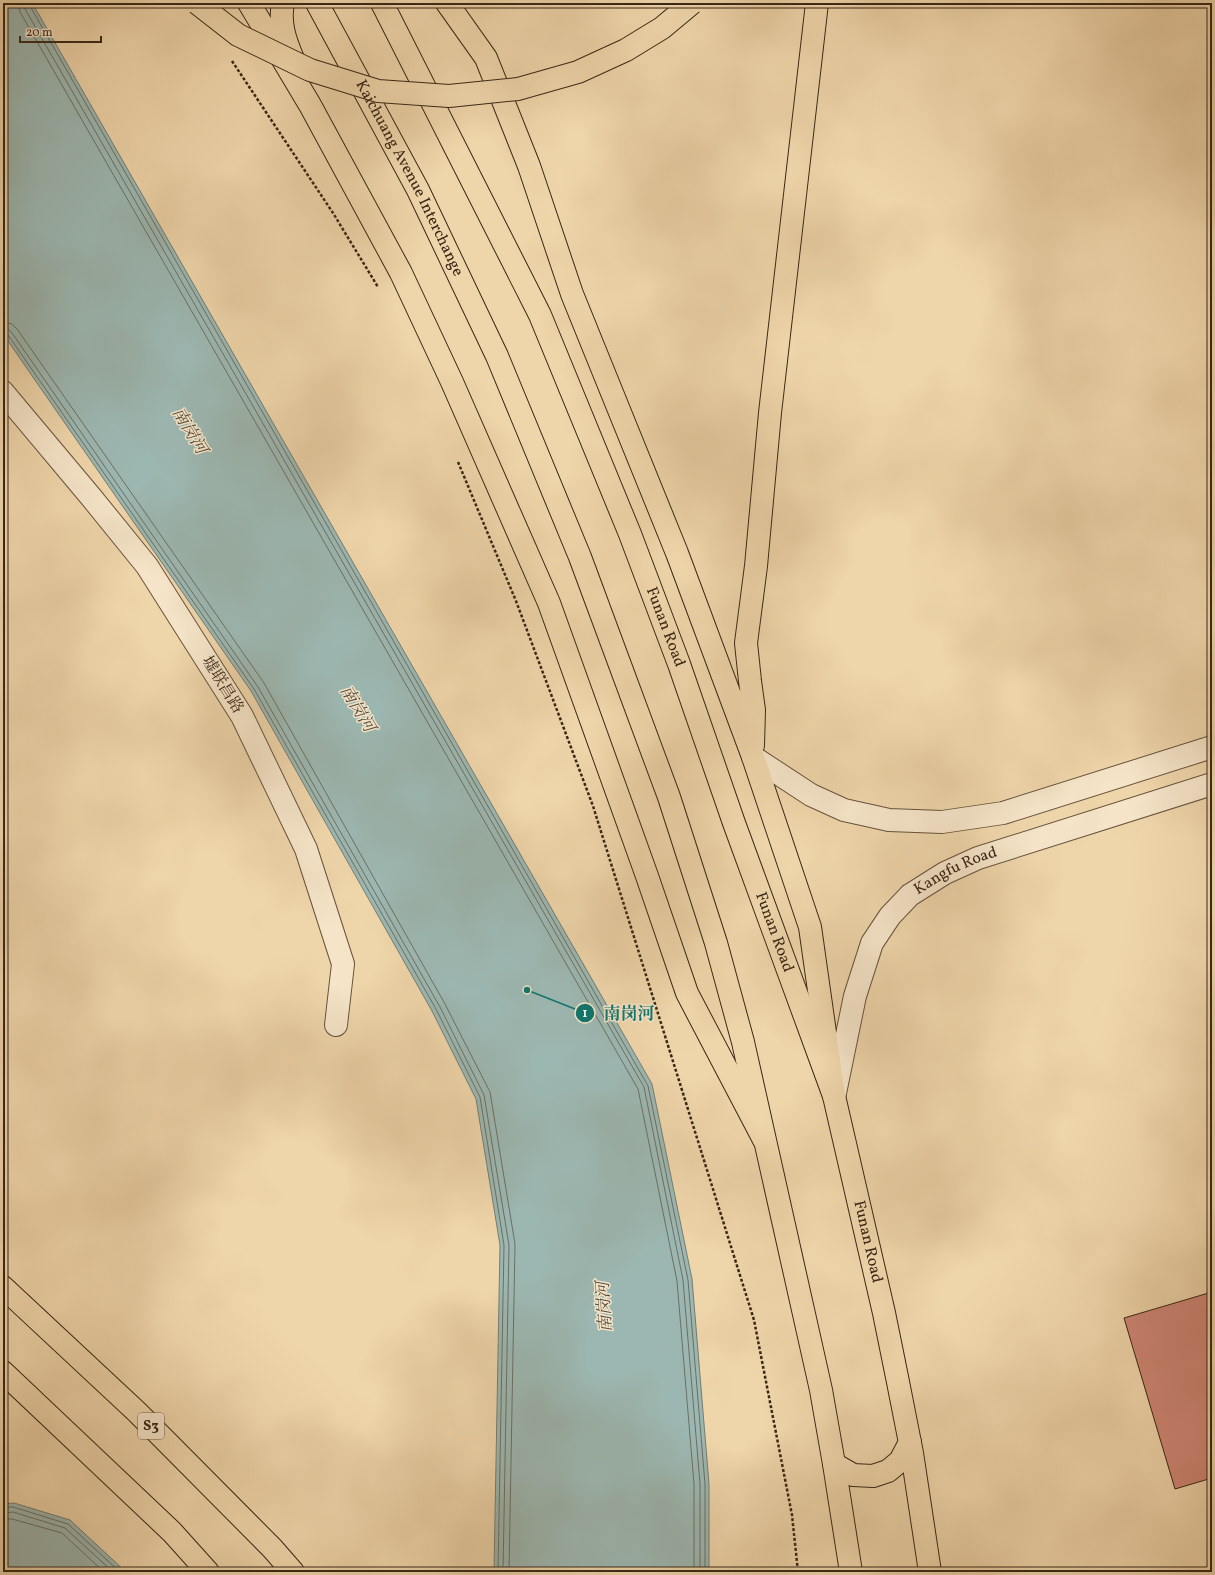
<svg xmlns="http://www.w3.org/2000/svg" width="1215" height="1575" viewBox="0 0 1215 1575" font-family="Vollkorn,'Noto Serif SC',serif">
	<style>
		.water { fill: #9cb7b1; stroke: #747d73 }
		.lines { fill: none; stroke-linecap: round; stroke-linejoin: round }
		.shore { stroke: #6a6f64; stroke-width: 1 }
		.building { fill: #ce8675; stroke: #382717 }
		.minor-casing { stroke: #66523c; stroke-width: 24 }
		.major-casing { stroke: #382717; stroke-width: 24 }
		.highway-casing { stroke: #382717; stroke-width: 24 }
		.path { stroke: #382717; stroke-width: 2.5; stroke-dasharray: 3 2; stroke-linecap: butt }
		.minor { stroke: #f5e4c8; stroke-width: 22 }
		.major { stroke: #efd5aa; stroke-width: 22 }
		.highway { stroke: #efd5aa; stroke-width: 22 }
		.highway-bridge-casing { stroke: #382717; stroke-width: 24; stroke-linecap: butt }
		.highway-bridge { stroke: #efd5aa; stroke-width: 22 }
		.labels { text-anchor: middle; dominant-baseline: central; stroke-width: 3; stroke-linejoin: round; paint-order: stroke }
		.shield { fill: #f5e4c8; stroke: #71604c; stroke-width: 1 }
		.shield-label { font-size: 15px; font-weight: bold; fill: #382717 }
		.street-label { font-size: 16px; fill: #382717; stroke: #f5e4c8 }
		.water-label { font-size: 17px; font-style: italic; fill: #514b3e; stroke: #f5e4c8 }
		.leader { fill: none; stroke: #0f766e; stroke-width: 1.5 }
		.callout-dot { fill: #0f766e; stroke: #f5e4c8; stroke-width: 1.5 }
		.mark-label { font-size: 12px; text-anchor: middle; font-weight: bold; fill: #fff }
		.callout-label { font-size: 17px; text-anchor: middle; font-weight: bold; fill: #0f766e; stroke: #f5e4c8; stroke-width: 3; stroke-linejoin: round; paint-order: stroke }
	</style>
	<rect width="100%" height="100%" fill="#efd5aa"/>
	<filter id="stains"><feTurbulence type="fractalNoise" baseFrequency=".005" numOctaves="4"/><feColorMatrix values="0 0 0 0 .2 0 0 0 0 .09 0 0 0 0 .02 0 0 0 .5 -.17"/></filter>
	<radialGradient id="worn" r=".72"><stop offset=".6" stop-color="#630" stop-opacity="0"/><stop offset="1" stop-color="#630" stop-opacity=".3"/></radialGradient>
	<path class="water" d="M3,3H32L34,6L652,1084L692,1279L709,1484V1572H494L500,1245L476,1099L432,1011L251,691L3,334Z
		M14,1503L70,1520L126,1572H3V1504Z"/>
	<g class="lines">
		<path class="shore" d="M18,3L20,12L638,1089L677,1281L694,1484V1572
			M24,3L25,9L644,1087L683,1280L700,1484V1572
			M29,3L30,6L648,1086L688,1280L705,1484V1572
			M3,322L12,324L17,329L264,683L445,1004L490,1092L515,1244L509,1572
			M3,328L8,329L12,333L258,687L440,1007L484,1095L509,1245L503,1572
			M3,333L8,335L254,689L436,1009L480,1097L504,1245L498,1572
			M3,1507H13L68,1524L120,1572
			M3,1513L13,1512L65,1528L113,1572
			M3,1519H12L62,1533L104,1572"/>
	</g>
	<path class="building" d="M1212,1292V1478L1175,1489L1124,1318Z"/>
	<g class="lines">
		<g class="minor-casing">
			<g id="minor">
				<path d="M3,392L91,497L147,566L242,716L306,849L343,964L336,1025"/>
				<path d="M753,757L811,795L844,810L889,820L942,822L1003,813L1212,747"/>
				<path id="s1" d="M835,1093L855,996L872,943L890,916L910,895L945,873L978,858L1212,784"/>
			</g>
		</g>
		<g class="major-casing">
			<g id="major">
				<path id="s2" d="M317,3L418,190L497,356L580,557L669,797L716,943L743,1042L821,1390L834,1464L851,1572"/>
				<path id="s3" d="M382,3L540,315L630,534L679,664L734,823L834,1096L884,1313L898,1382L912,1453L930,1572"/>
				<path d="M834,1464L853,1475L873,1476L888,1471L900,1461L910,1442"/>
			</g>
		</g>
		<g class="highway-casing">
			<path id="highway" d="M249,3L310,105L401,273L452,382L549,603L647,876L687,993L764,1140
				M283,3C279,23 285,40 293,59
				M447,3L486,58L529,166L572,294L677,553L753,757L810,927L834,1096
				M753,746L754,710L750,681L746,643L756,566L770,413L817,3
				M3,1287L137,1412L272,1548L293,1572
				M3,1372L172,1532L208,1572"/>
		</g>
		<path class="path" d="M232,61L333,213L378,287
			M458,462L516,601L593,806L754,1320L792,1515L798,1572"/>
		<use href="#minor" class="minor"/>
		<use href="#major" class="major"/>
		<use href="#highway" class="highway"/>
		<g class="highway-bridge-casing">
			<path id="highway-bridge" d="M197,3L238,35L310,70L378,91L449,96L518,89L578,72L626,50L662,28L692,3"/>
		</g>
		<use href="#highway-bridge" class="highway-bridge"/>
	</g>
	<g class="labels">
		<rect class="shield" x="138" y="1413" width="26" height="26" rx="3"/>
		<g class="shield-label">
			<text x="151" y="1426">S3</text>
		</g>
		<g class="street-label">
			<text stroke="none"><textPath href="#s2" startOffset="198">Kaichuang Avenue Interchange</textPath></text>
			<text stroke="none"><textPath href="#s3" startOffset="686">Funan Road</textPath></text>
			<text transform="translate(222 685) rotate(58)">墟联昌路</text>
			<text stroke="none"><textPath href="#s1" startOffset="268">Kangfu Road</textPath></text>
			<text stroke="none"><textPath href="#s3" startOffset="1010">Funan Road</textPath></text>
			<text stroke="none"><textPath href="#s3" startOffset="1334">Funan Road</textPath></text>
		</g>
		<g class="water-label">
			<text transform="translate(189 431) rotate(59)">南岗河</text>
			<text transform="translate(357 709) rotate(59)">南岗河</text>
			<text transform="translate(605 1307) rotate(-94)">南岗河</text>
		</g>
	</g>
	<path class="leader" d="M527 990L585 1013"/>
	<g class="callout-dot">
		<circle cx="527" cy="990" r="4"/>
		<circle cx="585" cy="1013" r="10"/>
	</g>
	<g class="mark-label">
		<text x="585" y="1017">1</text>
	</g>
	<g class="callout-label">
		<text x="629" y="1019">南岗河</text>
	</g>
	<rect width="1215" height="1575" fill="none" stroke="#efd5aa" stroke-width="16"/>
	<rect x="4" y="4" width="1207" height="1567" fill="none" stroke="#382717" stroke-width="2"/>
	<rect x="8" y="8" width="1199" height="1559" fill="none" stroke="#382717"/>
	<path d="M20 36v6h81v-6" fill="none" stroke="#382717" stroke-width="2"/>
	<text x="26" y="36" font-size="12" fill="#382717" stroke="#f5e4c8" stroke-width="3" paint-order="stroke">20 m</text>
	<rect width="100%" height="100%" filter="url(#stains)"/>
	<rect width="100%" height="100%" fill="url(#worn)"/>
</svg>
